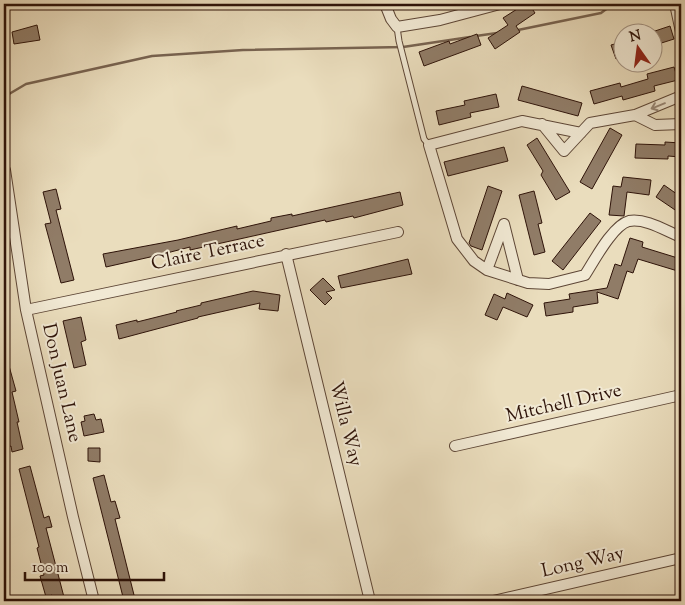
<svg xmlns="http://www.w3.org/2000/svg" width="685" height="605" viewBox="0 0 685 605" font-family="'Sorts Mill Goudy',serif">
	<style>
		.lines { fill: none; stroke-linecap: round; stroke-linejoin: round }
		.stream { stroke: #786350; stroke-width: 2.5 }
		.building { fill: #907c67; stroke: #2e1309 }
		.lane-casing { stroke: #5d4636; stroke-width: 7 }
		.street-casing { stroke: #5d4636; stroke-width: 12 }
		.lane { stroke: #f1e9d4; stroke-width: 5 }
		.street { stroke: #f1e9d4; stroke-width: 10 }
		.oneway { stroke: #998979 }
		.labels { text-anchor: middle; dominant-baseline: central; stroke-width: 4; stroke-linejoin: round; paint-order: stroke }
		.street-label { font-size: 19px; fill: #2e1309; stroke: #f1e9d4 }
	</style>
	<rect width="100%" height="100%" fill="#eaddbd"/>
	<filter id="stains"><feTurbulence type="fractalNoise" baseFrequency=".004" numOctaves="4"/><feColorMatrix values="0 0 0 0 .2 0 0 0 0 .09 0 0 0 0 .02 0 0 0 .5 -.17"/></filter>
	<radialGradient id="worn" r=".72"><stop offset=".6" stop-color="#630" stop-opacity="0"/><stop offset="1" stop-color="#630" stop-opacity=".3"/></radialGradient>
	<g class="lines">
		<path class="stream" d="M518,30L601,13L613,4
			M476,36L497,33
			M4,97L26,84L152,56L243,50L403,47L470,37"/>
	</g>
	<path class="building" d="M525,4H529L535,13L516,26L520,32L495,49L488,38L508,25L503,18Z
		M37,25L40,40L14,44L12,32Z
		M670,26L674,39L652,46V32Z
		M477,34L481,45L424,66L419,52L449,41L450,44Z
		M622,42V56L616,59L611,45Z
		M674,67L678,80L654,86L655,91L623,100L622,96L594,104L590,91L620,83L621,87L648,79L647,74Z
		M522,86L582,103L578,116L518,100Z
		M496,94L499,107L470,113L471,117L439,125L436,111L465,105L464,101Z
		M610,128L622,135L592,189L580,182Z
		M537,138L570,192L556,200L541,175L543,171L527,145Z
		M665,142L681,143V157L668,156V159L635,158L636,144L665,145Z
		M504,147L508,161L448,176L444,162Z
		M623,177L651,180L649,195L627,192L624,216L609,215L613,186L621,187Z
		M664,185L681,197V214L656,197Z
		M488,186L502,191L482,250L471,246L469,243Z
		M56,189L61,209L56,210L74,280L61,283L45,224L51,223L43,192Z
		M534,191L542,223L538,224L545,252L534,255L519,195Z
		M400,192L403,205L354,218L353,216L326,222L325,220L190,250V247L159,255L106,267L103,254L178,240L237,226V229L271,221V218L292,214V216Z
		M590,213L601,221L563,270L552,261Z
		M630,238L643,242L642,247L681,259V272L638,259L633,273L627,271L618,299L597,292L598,303L573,307V312L546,316L544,303L570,299L569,294L607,288L615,264L621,266Z
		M408,259L412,274L341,288L338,276Z
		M323,278L335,290L326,292L332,298L325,305L310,290Z
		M253,291L280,295L278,311L259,309L260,303L198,317V318L119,339L116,325L137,320V322L177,312L176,311L201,305V303Z
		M507,293L533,305L527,317L503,307L497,320L485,315L494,294L505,299Z
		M81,317L86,340L81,342L86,365L74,368L63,321Z
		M4,355H6L16,391L12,392L19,422H17L23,449L12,452L11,446L5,448L4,441V434L8,433L4,414Z
		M94,414L96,420L101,419L104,432L84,436L81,422L85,421L84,416Z
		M88,448H100V462L88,461Z
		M30,466L44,518L49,516L52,527L46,528L65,601H53L52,595L46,597L40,576L44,575L37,548L39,547L19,469Z
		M104,475L111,502L115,501L120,518L115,519L135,599L126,601H124L93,478Z"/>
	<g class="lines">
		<g class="lane-casing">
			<path id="lane" d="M397,27L399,41L424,139L429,145"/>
		</g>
		<g class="street-casing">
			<path id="street" d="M385,4L391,19L397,27L440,20L500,4
				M675,4L681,32
				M635,115L655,125L681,124
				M542,124L564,151L590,123L635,115L681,96
				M581,133L522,121L429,145L457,239L474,261L487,270L528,283L549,284L585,275C594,261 613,225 629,221C646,218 666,231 681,237
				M5,170L26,310L73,517L94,601
				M504,224L518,280
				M286,254L370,601
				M487,270L504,224
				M26,310L398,232
				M455,446L681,395
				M493,601L681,558"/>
		</g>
		<use href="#lane" class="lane"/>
		<use href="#street" class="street"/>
	</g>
	<defs><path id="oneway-shaft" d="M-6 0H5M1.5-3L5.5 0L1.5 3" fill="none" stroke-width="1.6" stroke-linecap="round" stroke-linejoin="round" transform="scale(1.25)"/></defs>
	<use class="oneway" href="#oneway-shaft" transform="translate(658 106) rotate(158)"/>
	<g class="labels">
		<g class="street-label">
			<text transform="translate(208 253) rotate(-12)">Claire Terrace</text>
			<text transform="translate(61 383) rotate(77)">Don Juan Lane</text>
			<text transform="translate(564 404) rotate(-13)">Mitchell Drive</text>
			<text transform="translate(345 424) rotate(76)">Willa Way</text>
			<text transform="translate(583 563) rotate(-13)">Long Way</text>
		</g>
	</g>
	<rect width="685" height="605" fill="none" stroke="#eaddbd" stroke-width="20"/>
	<rect x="5" y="5" width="675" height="595" fill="none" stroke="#2e1309" stroke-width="2.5"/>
	<rect x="10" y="10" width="665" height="585" fill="none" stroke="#2e1309"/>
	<g transform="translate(638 48) rotate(346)"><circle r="24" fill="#f1e9d4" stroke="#a39383"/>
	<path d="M0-4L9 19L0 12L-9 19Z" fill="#8f2418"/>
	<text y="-8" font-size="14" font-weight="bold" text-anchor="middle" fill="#2e1309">N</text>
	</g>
	<path d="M25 572v8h139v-8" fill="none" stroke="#2e1309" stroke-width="2.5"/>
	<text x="32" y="572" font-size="15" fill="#2e1309" stroke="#f1e9d4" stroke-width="4" paint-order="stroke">100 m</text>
	<rect width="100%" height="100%" filter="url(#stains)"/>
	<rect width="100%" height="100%" fill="url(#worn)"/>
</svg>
